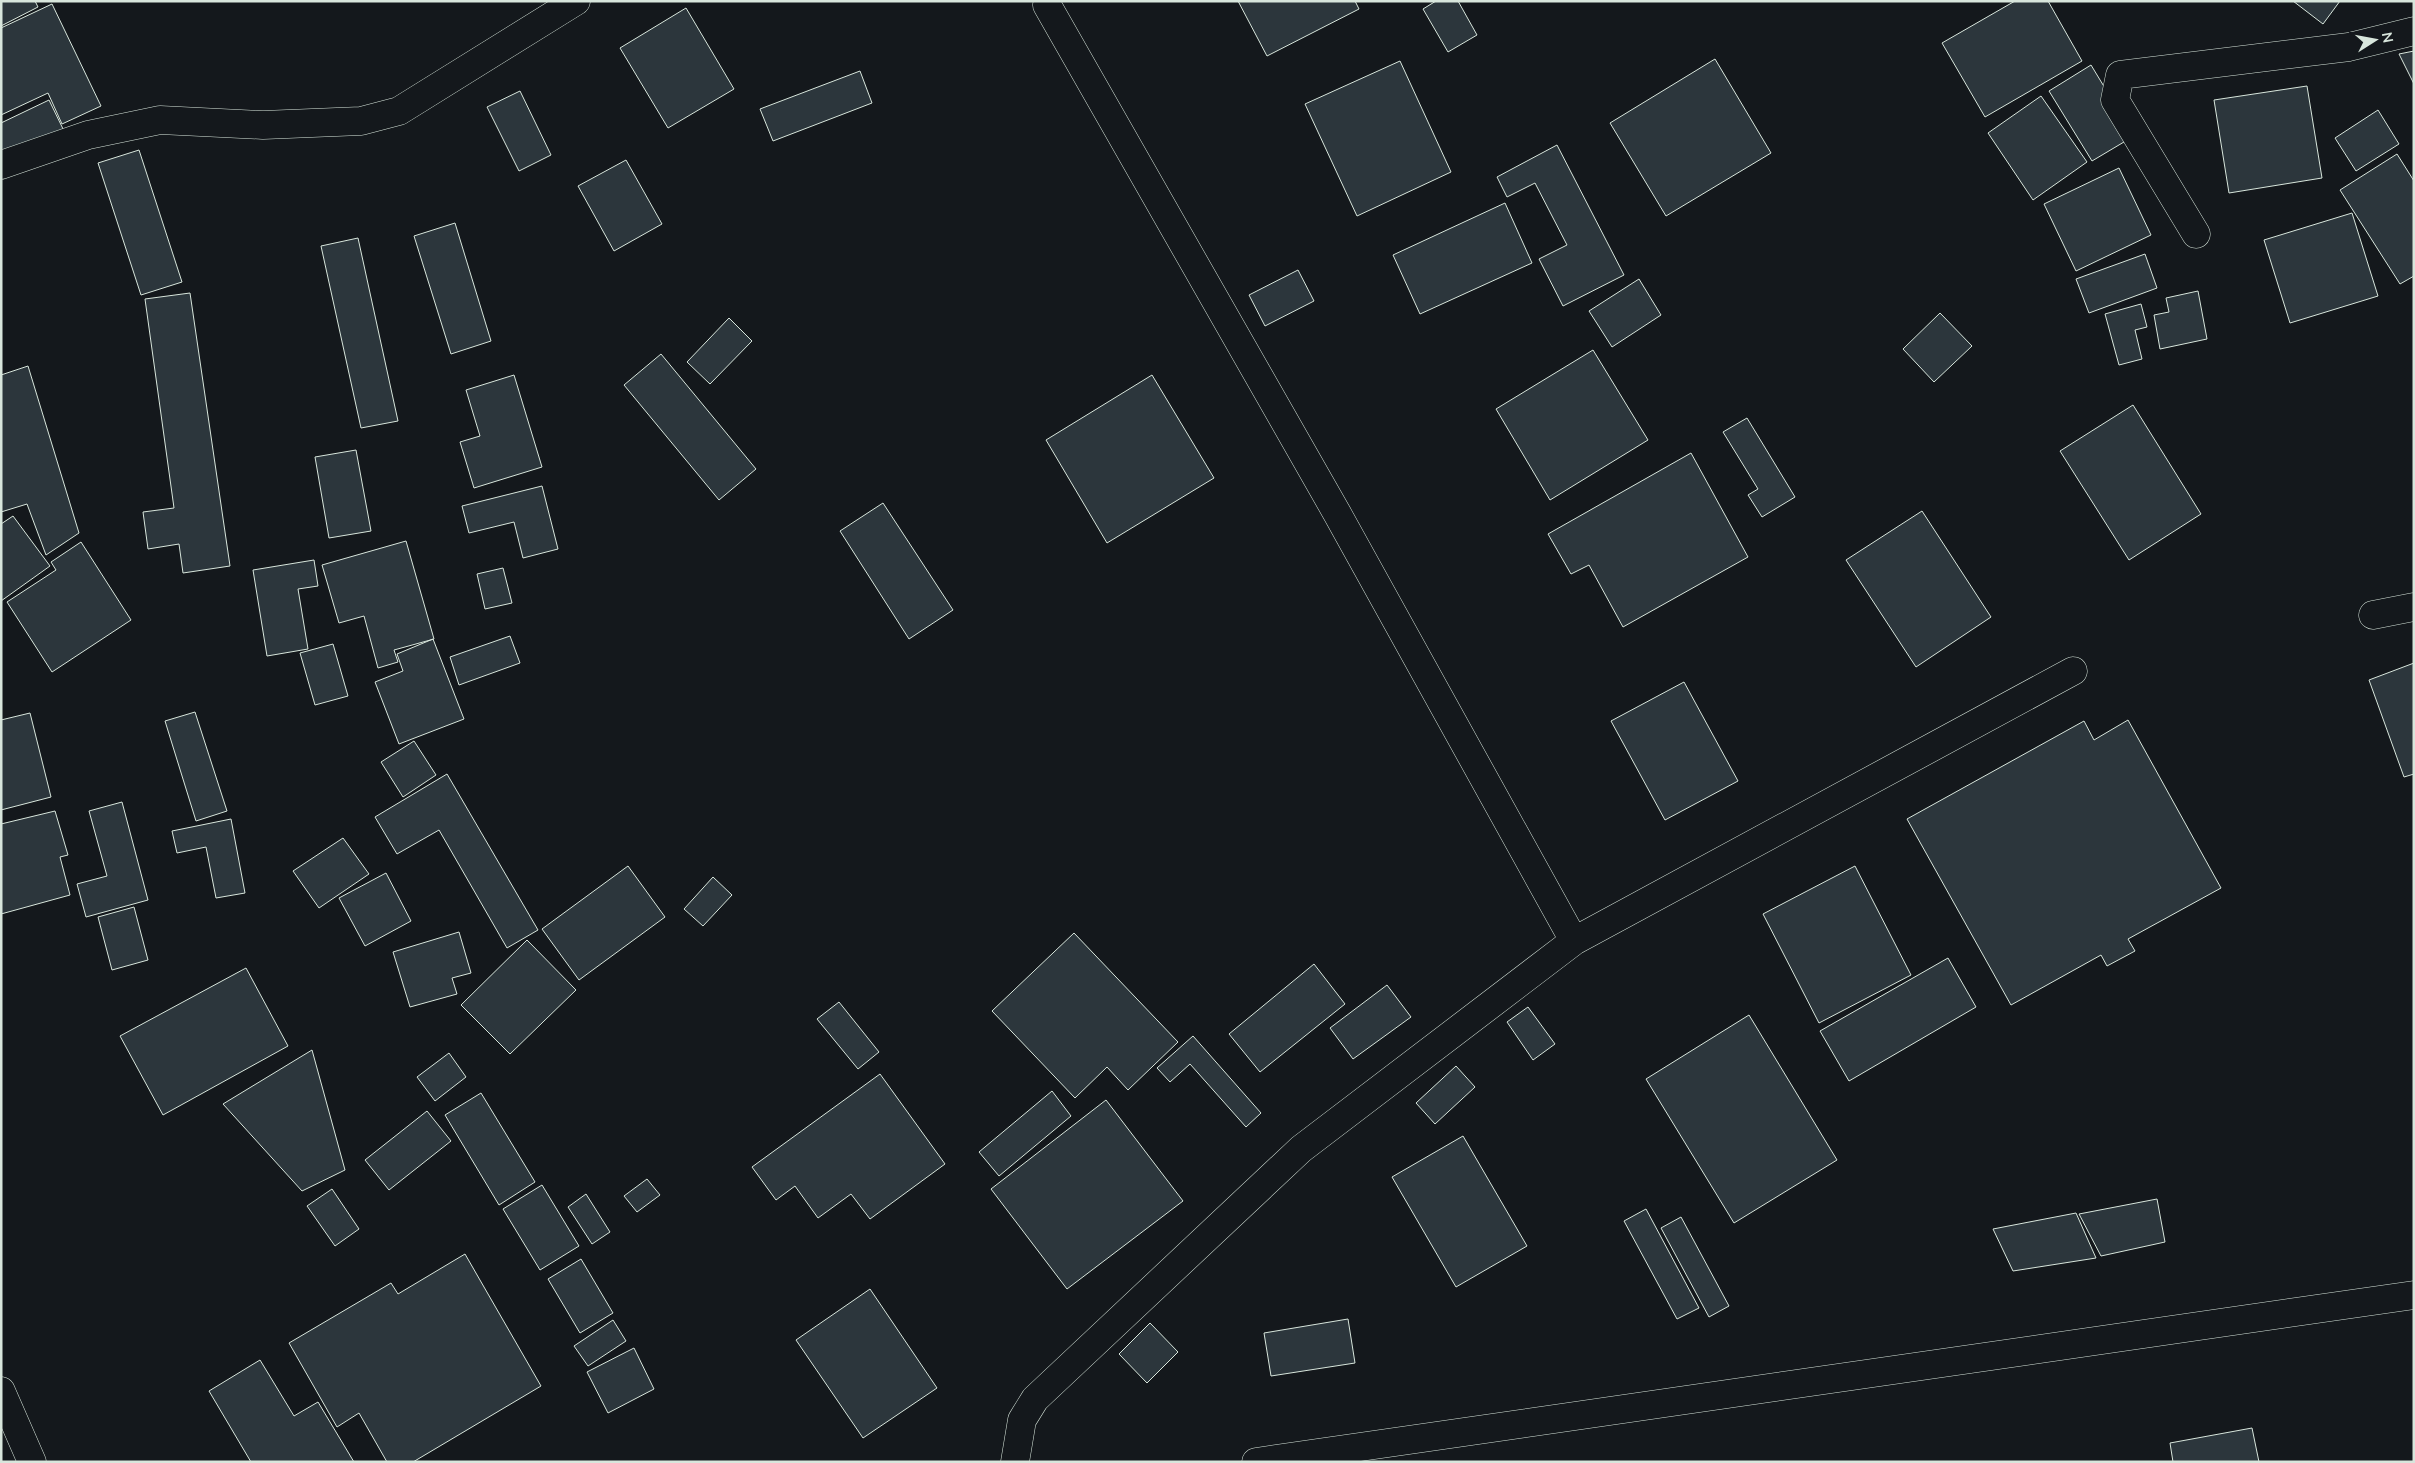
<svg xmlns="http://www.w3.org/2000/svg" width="2415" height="1463" viewBox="0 0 2415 1463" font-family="'Nunito Sans',sans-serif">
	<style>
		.building { fill: #2c363c; stroke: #d8e6dc }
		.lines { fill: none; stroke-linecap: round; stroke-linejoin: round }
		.minor-casing { stroke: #d8e6dc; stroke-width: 29 }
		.major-casing { stroke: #d8e6dc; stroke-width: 29 }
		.minor { stroke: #14181c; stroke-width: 28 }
		.major { stroke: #14181c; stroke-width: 28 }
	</style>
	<rect width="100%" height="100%" fill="#14181c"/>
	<path class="building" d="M1,1H35L38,7L1,26Z
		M1238,1H1355L1359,9L1267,56Z
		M1436,1H1458L1477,35L1448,52L1423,9Z
		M2015,1H2048L2082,61L1985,117L1942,43Z
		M2293,1H2340L2323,24Z
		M52,4L101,106L62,124L48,93L1,115V28Z
		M686,8L734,89L668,128L620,48Z
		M2414,51V84L2399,54Z
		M1715,59L1771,153L1666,216L1610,123Z
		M1400,61L1451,172L1357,216L1305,104Z
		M2091,65L2134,136L2092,161L2049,91Z
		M860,71L872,103L773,141L760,109Z
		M2307,86L2322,178L2229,193L2214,100Z
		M520,91L551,155L519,171L487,107Z
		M2041,96L2087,162L2033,200L1988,133Z
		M49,100L65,133L1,151V123Z
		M2378,110L2399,144L2356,171L2335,138Z
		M1557,145L1624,275L1563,306L1539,259L1567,245L1535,183L1507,197L1497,177Z
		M139,150L182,282L141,295L98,163Z
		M2397,154L2414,181V276L2400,284L2340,190Z
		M626,160L662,224L614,251L578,186Z
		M2119,168L2151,235L2076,271L2044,204Z
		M1505,203L1532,263L1420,314L1393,255Z
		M2352,213L2378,296L2290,323L2264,240Z
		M455,223L491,341L451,354L414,236Z
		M358,238L398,421L361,428L321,246Z
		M2145,254L2157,288L2089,313L2076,279Z
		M1298,270L1314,301L1265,326L1249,295Z
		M1639,279L1661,315L1612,347L1589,311Z
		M2198,291L2207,339L2160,349L2154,315L2169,312L2166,298Z
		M190,293L230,566L183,573L179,544L148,549L143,512L174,508L145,299Z
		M2141,304L2147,327L2135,330L2142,359L2119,365L2105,314Z
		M1940,313L1972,346L1934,382L1903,349Z
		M729,318L752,341L710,384L687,362Z
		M1593,350L1648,440L1550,500L1496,409Z
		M661,354L756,469L719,500L624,385Z
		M28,366L79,533L46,555L27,504L1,512V375Z
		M514,375L542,467L474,488L460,442L480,436L466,390Z
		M1152,375L1214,478L1107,543L1046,440Z
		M2133,405L2201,514L2129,560L2060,451Z
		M1747,418L1795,497L1762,517L1748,495L1758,489L1723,432Z
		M356,450L371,531L329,538L315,457Z
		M1691,453L1748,557L1623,627L1589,565L1571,574L1548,534Z
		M542,486L558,549L523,558L514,522L469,533L462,506Z
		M883,503L953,610L909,639L840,531Z
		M1922,511L1991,617L1916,667L1846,560Z
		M13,516L50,566L1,601V524Z
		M406,541L434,639L394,650L398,662L378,668L364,616L339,623L322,565Z
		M81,542L131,620L52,672L7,602L56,570L51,562Z
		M314,560L318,586L298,589L308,649L267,656L253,570Z
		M503,568L512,603L485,609L477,574Z
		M510,636L520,663L459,685L450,657Z
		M433,639L464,719L399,744L375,682L403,671L397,654Z
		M333,644L348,696L315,705L300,653Z
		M2414,663V774L2404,777L2369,680Z
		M1684,682L1738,781L1665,820L1611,721Z
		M195,712L227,811L196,821L165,721Z
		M30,713L51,797L1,810V720Z
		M2128,720L2221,888L2128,939L2135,951L2107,966L2101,955L2011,1005L1907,819L2084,721L2094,740Z
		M414,741L436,775L403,797L381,762Z
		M447,774L538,930L507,948L439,830L397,854L375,817Z
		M122,802L148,900L86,917L77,884L107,876L89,811Z
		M55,811L68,855L60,857L70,895L1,914V824Z
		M231,819L245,893L216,898L206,847L177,853L172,831Z
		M343,838L369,874L319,908L293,871Z
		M628,866L665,917L579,980L542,929Z
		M1855,866L1911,975L1819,1023L1763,914Z
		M386,873L411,921L365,946L339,898Z
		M713,877L732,895L703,926L684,909Z
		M134,907L148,960L112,970L98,917Z
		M459,932L471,973L452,978L457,994L410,1007L393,952Z
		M1074,933L1178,1042L1128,1090L1107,1067L1075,1098L992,1011Z
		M527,940L576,990L510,1054L461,1005Z
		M1948,958L1976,1007L1849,1081L1820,1031Z
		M1314,964L1345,1004L1260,1072L1229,1034Z
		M246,968L288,1046L163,1115L120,1036Z
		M1387,985L1411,1017L1353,1059L1330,1028Z
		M839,1002L879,1052L858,1069L817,1019Z
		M1528,1007L1555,1044L1533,1060L1507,1022Z
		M1749,1015L1837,1160L1734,1223L1646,1079Z
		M1193,1036L1261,1113L1246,1127L1190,1064L1170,1082L1157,1068Z
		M312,1050L345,1170L302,1191L223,1104Z
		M449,1053L466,1077L435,1101L417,1077Z
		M1456,1066L1475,1087L1435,1124L1416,1103Z
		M880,1074L945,1164L870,1219L851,1194L818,1218L795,1186L776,1200L752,1167Z
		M1052,1091L1071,1116L999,1176L979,1152Z
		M481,1093L535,1182L499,1205L445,1115Z
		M1106,1100L1183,1201L1067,1289L991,1189Z
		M427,1111L451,1141L389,1190L365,1160Z
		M1463,1136L1527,1246L1456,1287L1392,1177Z
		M647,1179L660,1195L637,1212L624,1196Z
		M542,1185L579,1246L540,1270L503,1209Z
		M332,1189L359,1229L335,1246L307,1206Z
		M586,1194L610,1232L592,1244L568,1207Z
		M2157,1199L2165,1242L2101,1256L2079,1214Z
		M1646,1209L1699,1308L1677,1319L1624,1221Z
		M2076,1213L2096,1258L2013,1271L1993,1229Z
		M1681,1217L1729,1306L1709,1317L1661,1228Z
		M465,1254L541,1386L413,1462H387L359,1413L337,1427L289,1343L391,1283L398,1294Z
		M581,1259L613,1313L580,1333L548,1279Z
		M870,1289L937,1388L863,1438L796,1340Z
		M1348,1319L1355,1363L1271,1376L1264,1333Z
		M613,1320L626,1341L588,1366L574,1346Z
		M1150,1323L1178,1352L1147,1383L1119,1354Z
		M634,1348L654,1389L608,1413L587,1372Z
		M260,1360L294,1416L318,1402L354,1462H251L209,1391Z
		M2252,1428L2259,1462H2173L2170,1443Z"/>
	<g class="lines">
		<g class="minor-casing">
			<path id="minor" d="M1047,5L1338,515L1574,941
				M1,165L88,135L160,120L263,125L361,121L399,111L576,1
				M2196,234L2115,100L2120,75L2349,47L2414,31
				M2373,615L2414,607
				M1015,1462L1022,1420L1035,1399L1301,1149L1574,941L2073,671"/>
		</g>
		<g class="major-casing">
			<path id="major" d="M1,1391L32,1462
				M1256,1462L2414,1295"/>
		</g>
		<use href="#minor" class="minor"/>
		<use href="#major" class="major"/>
	</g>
	<rect width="2415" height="1463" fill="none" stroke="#d8e6dc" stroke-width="5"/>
	<g transform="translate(2375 40) rotate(79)" stroke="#14181c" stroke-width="4" paint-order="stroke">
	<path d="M0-4L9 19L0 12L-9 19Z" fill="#d8e6dc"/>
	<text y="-8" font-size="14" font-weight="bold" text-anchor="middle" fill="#d8e6dc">N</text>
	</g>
</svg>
